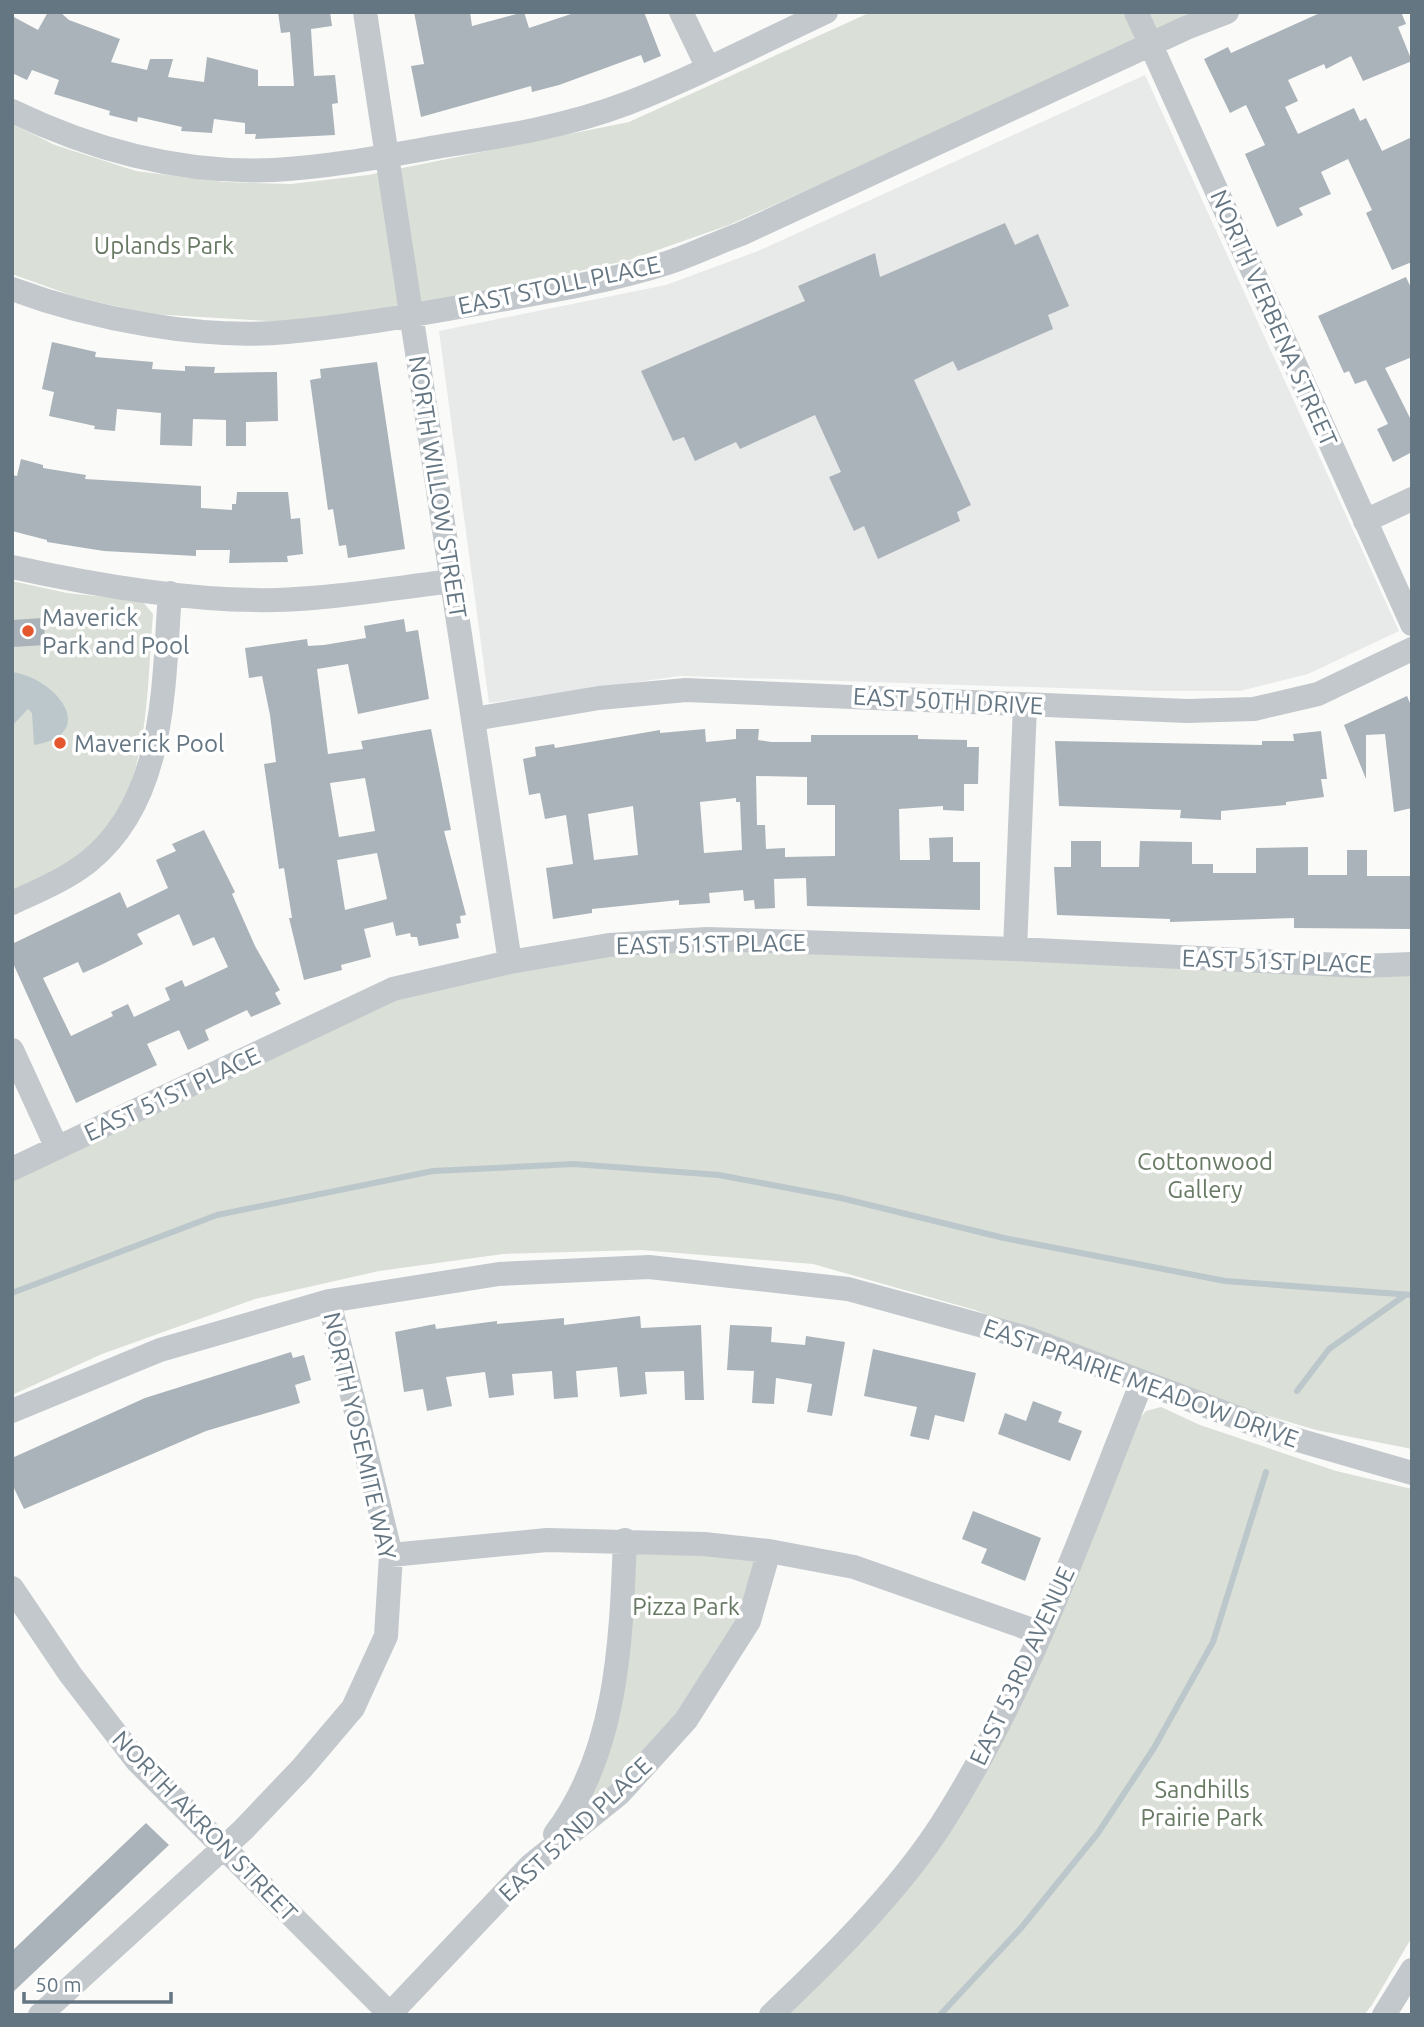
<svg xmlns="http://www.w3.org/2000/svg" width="1424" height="2027" viewBox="0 0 1424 2027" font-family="Ubuntu,sans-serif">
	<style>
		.built { fill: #e8e9e9 }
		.green { fill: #dadfd7 }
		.water { fill: #bbc7cb }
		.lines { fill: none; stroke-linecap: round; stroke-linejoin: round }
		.stream { stroke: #bbc7cb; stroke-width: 6 }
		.building { fill: #aab3b9; fill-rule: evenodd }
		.minor { stroke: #c3c8cc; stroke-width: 24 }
		.poi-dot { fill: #e4572e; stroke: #fff; stroke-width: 2.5 }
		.labels { text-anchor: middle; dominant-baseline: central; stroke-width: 7; stroke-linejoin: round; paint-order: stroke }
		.park-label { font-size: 24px; fill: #687a64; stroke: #fff }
		.street-label { font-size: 24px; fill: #657683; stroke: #fff }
		.poi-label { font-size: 24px; fill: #657683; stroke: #fff; text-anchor: start }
	</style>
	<rect width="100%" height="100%" fill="#fafaf8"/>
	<path class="built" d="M1145,75L1399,631L1308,674L1240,691H1157L680,676L489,703L439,331L666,285L758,251Z"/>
	<path class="green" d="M871,12H1198L1105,57L729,225L629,260L443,301L284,322L150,314L76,297L12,274V124L55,145L136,171L224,182L291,184L368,175L629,122Z
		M12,581L67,593L142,601L153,614C146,693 152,798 83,854C62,870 36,881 12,892Z
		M686,948L1412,975V1449L1316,1430L1215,1400L975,1310L813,1264L641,1250L503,1254L379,1271L255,1299L102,1354L12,1395V1175L400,993L507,968Z
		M1161,1407L1200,1425L1336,1471L1412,1489V1937L1372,2005L1364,2015H783L944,1835L1140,1418L1146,1411Z
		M625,1540L769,1551L749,1621L619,1794L576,1807L602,1735Z"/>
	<path class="water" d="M12,672C56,678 101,734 34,745L32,713L28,709L12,726Z"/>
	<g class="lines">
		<path class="stream" d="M12,1293L217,1215L433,1171L574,1164L719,1175L841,1198L1004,1238L1225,1281L1412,1295
			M1297,1391L1329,1349L1404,1296
			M940,2015L1021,1928L1098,1833L1154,1748L1213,1642L1266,1472"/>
	</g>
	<path class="building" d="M48,12H60L69,20L120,39L111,62L147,70L150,59H173L168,77L204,82L207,57L258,70V86H294L290,32L281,33L278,12H330L332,26L311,29L314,76L335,75L338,103L332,104L335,135L255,139L256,134H245V123L214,119L212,133L181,131L182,127L138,117L137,122L109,115L110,111L54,94L59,80L32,70L27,80L12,73V16L38,30Z
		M414,12H470L472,26L524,12L529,28L577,12H644L661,56L644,63L641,55L559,85L532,92L531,86L421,117L411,66L424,64Z
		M1322,12H1401L1406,24L1398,27L1412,61L1363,81L1351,56L1326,69L1324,64L1288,80L1298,101L1285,107L1298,134L1354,108L1360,121L1366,118L1382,151L1412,137V262L1392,270L1366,213L1372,210L1348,159L1321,172L1331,194L1299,208L1303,215L1277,227L1245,154L1265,145L1246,105L1230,113L1204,59L1228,47L1231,53Z
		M1005,223L1015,245L1038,234L1069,306L1048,315L1053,329L958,371L953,361L914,380L971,505L957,512L960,521L878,559L864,526L854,531L829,477L841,472L815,415L740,449L736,442L695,461L684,437L673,441L641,371L805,301L798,286L875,253L880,277Z
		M1406,277L1412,290V357L1385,368L1412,422V452L1393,462L1377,429L1388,424L1366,380L1355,384L1349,371L1344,373L1318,316Z
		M52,342L96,352L95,357L153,362L152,369L185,371V366L215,367L214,373L277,372L278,421L246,422V446H226V420L193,419L192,446L160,445L161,413L117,409L115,431L94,429L95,426L49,416L54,392L42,389Z
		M377,362L405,549L348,558L346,545L339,546L333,509L328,510L310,380L321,378L320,369Z
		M21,459L43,465V468L86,475L85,479L201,486V508L232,510V504H236L237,492H288L291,519L300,518L303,554L287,556L288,562L229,563L230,550H196V556L104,551L47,542V540L12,531V475L17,476Z
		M43,618L46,645L12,647V620Z
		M404,619L406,632L418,630L429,699L358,714L348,664L317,669L328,754L363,749L361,741L431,729L451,830L444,831L466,915L460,916L461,923L456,924L459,938L419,946L417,937H411L410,933L396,936L393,922L364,929L371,957L341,965L342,970L304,980L289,918H292L284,868L279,869L264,764L276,762L270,715L262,676L249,678L245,648L307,639L308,646L324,645L366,638L364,626ZM365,778L375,831L339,837L330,783ZM377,853L387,899L345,910L337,860Z
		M1407,696L1412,708V808L1394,812L1385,734L1366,735V779L1344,725Z
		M705,729L706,742L736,739V729H759L758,740L771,742H811V735H918V739L967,740V747H979L978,784H964V811L943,810V806L899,809L900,860H930L929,838L953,837V862H980V910L807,906L806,878L774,879L775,908L755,909L754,900L744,901L743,890L709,893L710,903L679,905V900L592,909V913L553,919L546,868L573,864L566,815L545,819L540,793L529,795L523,759L536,756L535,747L554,744L555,748L660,730V733ZM756,776L807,777V805H835V856L785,857V848L766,849L765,825H757ZM736,798V802H740L742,850L704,853L700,802ZM633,806L638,855L594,860L588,814Z
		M1321,731L1327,779H1321L1324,797L1286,802V805L1221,811V820L1180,818L1181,810L1059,806L1055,741L1262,745V741H1294L1293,734Z
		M204,830L235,892L232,894L255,946L280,990L275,993L281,1004L251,1017L247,1010L205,1030L209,1040L188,1050L179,1030L147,1044L157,1065L76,1103L12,961V944L120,892L127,908L168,888L156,860L176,851L172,844ZM179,914L193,946L214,937L228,967L185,987L182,980L165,988L170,1000L134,1017L128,1004L111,1012L113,1016L71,1036L43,978L78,962L83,973L101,965L143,944L137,934Z
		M1071,841H1101V867H1139L1140,841L1192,842V864H1213V873H1256V848L1308,847V875H1347V850H1367V876H1412V929L1294,928V918L1170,922V919L1057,915L1054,867H1071Z
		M640,1316L641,1328L701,1325L704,1400H685L684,1371L645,1372L647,1394L620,1397L617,1367L576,1371L578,1397L554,1399L552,1371L512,1374L514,1395L489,1398L485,1372L446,1377L452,1406L427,1411L423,1389L404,1392L395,1332L435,1324L436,1329L497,1321V1324L564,1318V1325Z
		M730,1325L772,1327L771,1342L805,1345L806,1336L845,1342L832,1416L807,1412L812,1384L776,1378L774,1404L752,1403L754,1371L727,1370Z
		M873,1349L976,1373L964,1422L935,1415L929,1440L910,1436L917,1407L864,1396Z
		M291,1352L293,1358L304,1355L311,1380L295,1385L300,1403L206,1431L24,1509L12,1484V1458L145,1398Z
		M1033,1401L1062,1412L1058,1422L1082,1431L1070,1461L998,1434L1005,1413L1026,1421Z
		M973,1511L1041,1538L1025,1581L981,1563L987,1549L962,1539Z
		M146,1823L169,1845L12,1993V1951Z"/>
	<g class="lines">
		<path class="minor" d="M365,12L510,962
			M681,12L708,68
			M1136,12L1412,624
			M12,111C93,150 183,174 274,170C331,167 386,156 442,146C505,136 568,126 628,103C695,77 760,43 826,12
			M12,289C93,319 201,340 287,332C347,327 407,316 465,306C533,294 601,284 667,263C692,255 716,243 741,234L1186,28L1227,12
			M1365,521L1412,499
			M12,567C94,585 194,602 277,600C336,598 394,588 453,581
			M474,719L599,698L686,690L1187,711L1254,709L1318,694L1412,649
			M12,903C38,891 65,880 88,862C167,799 163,684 170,593
			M1015,949L1025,706
			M12,1050L57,1148
			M12,1169L393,989L510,962L609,945L707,939L1015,949L1362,966L1412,964
			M12,1411L160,1350L329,1301L499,1274L649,1267L848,1289L1027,1338L1291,1438L1412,1473
			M391,1555L547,1540L704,1544L769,1551L854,1567L1041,1633
			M12,1588L70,1674L137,1761L391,2015
			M555,1834C618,1751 621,1640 625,1540
			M390,2014L531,1865L619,1794L686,1720L749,1621L769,1551
			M40,2015L243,1830L302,1768L353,1708L386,1636L391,1555L329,1301
			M771,2015C830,1959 897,1893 941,1825C1029,1688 1081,1533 1142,1382
			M1384,2015L1412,1970"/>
	</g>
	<g class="poi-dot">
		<circle cx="28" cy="631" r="7"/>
		<circle cx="60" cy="743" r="7"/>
	</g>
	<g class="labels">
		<g class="park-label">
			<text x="164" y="245">Uplands Park</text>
			<text x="1205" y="1161">Cottonwood<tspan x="1205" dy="28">Gallery</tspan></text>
			<text x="686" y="1606">Pizza Park</text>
			<text x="1202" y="1789">Sandhills<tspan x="1202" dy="28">Prairie Park</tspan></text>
		</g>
		<g class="street-label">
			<text transform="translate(559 285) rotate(-12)">EAST STOLL PLACE</text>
			<text transform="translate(1274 318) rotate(66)">NORTH VERBENA STREET</text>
			<text transform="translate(438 487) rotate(81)">NORTH WILLOW STREET</text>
			<text transform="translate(948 701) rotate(3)">EAST 50TH DRIVE</text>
			<text transform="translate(711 944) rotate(-1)">EAST 51ST PLACE</text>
			<text transform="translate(1277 961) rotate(2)">EAST 51ST PLACE</text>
			<text transform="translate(172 1094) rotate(-25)">EAST 51ST PLACE</text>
			<text transform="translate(1141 1383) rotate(20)">EAST PRAIRIE MEADOW DRIVE</text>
			<text transform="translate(360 1436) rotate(77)">NORTH YOSEMITE WAY</text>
			<text transform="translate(1022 1666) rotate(-65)">EAST 53RD AVENUE</text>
			<text transform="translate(205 1826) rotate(46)">NORTH AKRON STREET</text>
			<text transform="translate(575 1829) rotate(-43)">EAST 52ND PLACE</text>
		</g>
		<g class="poi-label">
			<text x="42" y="617">Maverick<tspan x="42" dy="28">Park and Pool</tspan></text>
			<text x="74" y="743">Maverick Pool</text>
		</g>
	</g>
	<rect width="1424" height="2027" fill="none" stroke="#657683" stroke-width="28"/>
	<path d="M24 1992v10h147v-10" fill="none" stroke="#657683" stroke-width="3.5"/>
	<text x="35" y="1992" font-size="21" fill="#657683" stroke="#ffffff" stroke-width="5" paint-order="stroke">50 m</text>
</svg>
